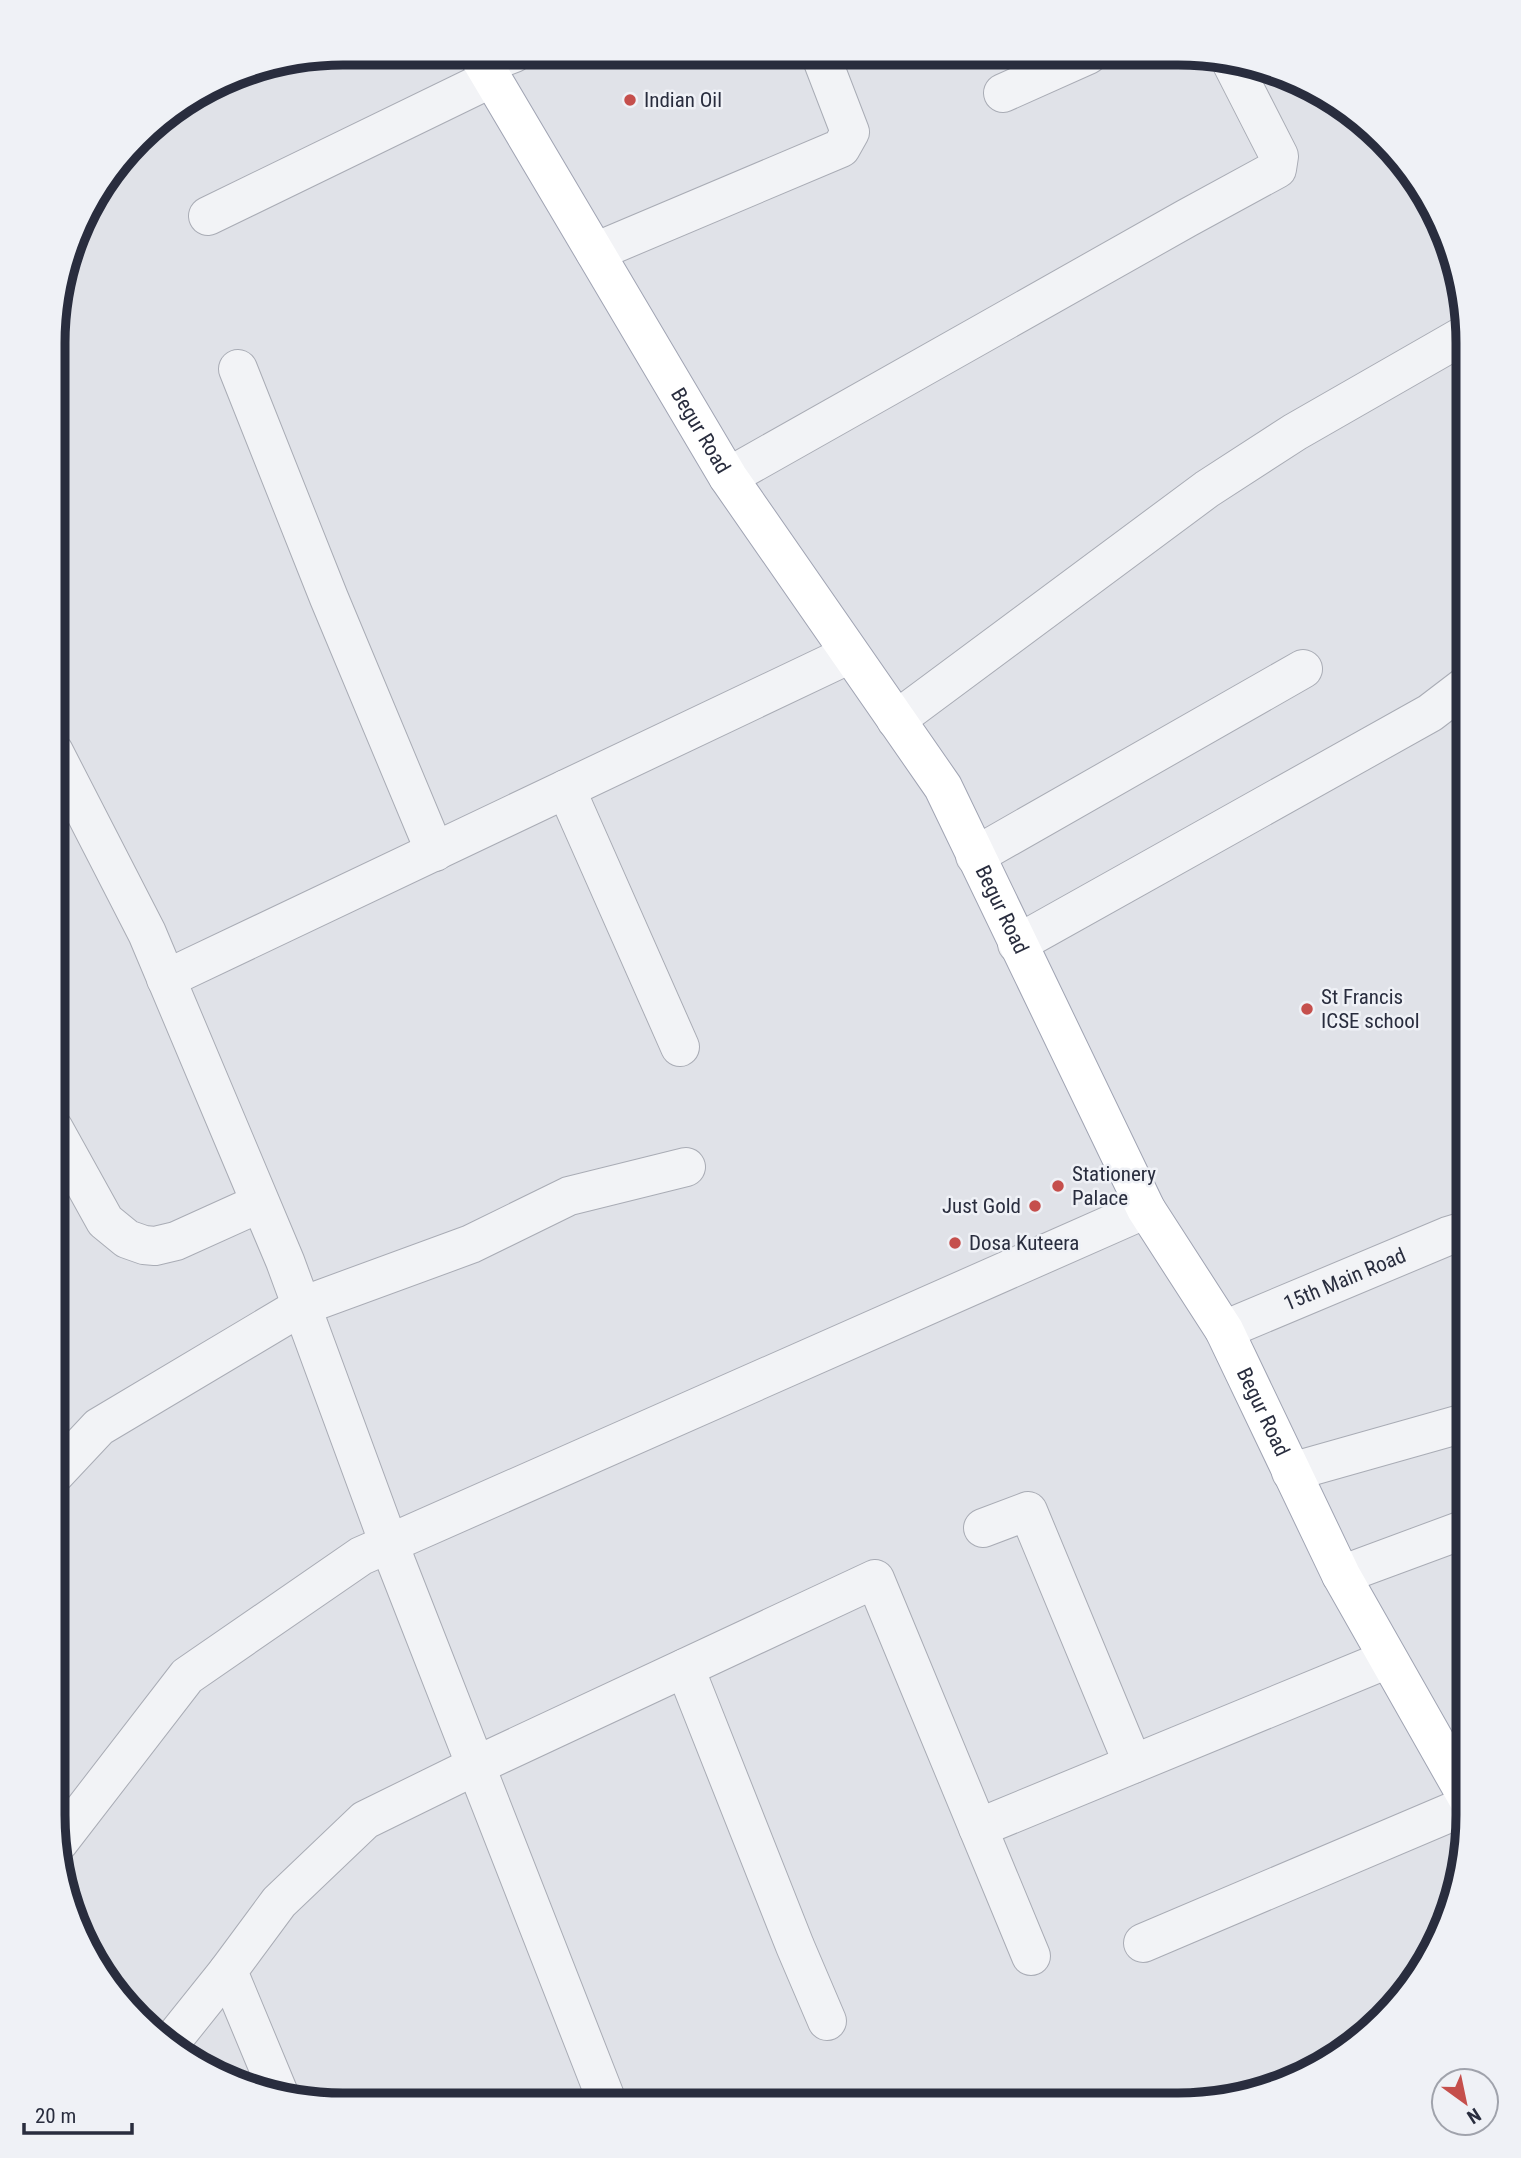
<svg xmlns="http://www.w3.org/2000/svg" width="1521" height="2158" viewBox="0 0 1521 2158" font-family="'Roboto Condensed',sans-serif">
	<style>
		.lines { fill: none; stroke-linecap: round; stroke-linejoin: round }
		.minor-casing { stroke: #a9acb5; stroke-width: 40 }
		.major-casing { stroke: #a0a4b3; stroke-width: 40 }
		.minor { stroke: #f2f3f6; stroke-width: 38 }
		.major { stroke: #fff; stroke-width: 38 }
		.poi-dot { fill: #c54f4c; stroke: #eff1f6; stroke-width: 2.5 }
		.labels { text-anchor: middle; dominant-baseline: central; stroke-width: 5; stroke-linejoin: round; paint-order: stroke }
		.poi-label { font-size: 21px; fill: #292d3e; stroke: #eff1f6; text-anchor: start }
		.street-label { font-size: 21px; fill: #292d3e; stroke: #eff1f6 }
		.rim { fill: none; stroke: #292d3e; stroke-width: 9 }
	</style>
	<rect width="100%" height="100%" fill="#e0e2e8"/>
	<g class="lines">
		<g class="minor-casing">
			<g id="minor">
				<path d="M483,65L514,53"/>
				<path d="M1003,93L1088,55"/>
				<path d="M208,216L492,78"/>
				<path d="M595,252L841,148L850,132L820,54"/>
				<path d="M238,369L329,598L435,852"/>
				<path d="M728,477L1187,218L1277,169L1279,156L1229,58"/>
				<path d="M896,720L1207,489L1295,432L1466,334"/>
				<path d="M54,752L147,933L285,1261L389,1544L608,2104"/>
				<path d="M566,789L680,1047"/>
				<path d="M975,856L1303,669"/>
				<path d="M1017,944L1430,713L1468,684"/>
				<path d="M166,979L850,654"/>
				<path d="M54,1129L105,1221L127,1239L144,1245L155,1246L176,1241L260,1203"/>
				<path id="s1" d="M1224,1330L1448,1236L1468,1230"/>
				<path d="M1291,1472L1468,1422"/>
				<path d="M53,1476L99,1427L302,1306L471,1244L569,1196L686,1167"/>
				<path d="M983,1528L1028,1511L1133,1764"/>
				<path d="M1341,1575L1468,1528"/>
				<path d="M685,1668L795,1946L827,2021"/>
				<path d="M978,1828L1388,1659"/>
				<path d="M59,1842L187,1676L361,1556L1146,1209"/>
				<path d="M1143,1943L1468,1805"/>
				<path d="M168,2046L228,1971"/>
				<path d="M280,2096L228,1971L279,1902L365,1820L475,1766L875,1579L1031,1956"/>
			</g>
		</g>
		<g class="major-casing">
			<g id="major">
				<path id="s2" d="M477,53L728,477L943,787L1146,1209L1224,1330L1341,1575L1468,1799"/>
			</g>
		</g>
		<use href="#minor" class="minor"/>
		<use href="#major" class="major"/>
	</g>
	<g class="poi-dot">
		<circle cx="630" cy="100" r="7"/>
		<circle cx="1307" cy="1009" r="7"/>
		<circle cx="1058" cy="1186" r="7"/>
		<circle cx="1035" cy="1206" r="7"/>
		<circle cx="955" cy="1243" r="7"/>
	</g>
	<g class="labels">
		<g class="poi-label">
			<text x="644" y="100">Indian Oil</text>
			<text x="1321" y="997">St Francis<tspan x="1321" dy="24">ICSE school</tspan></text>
			<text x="1072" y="1174">Stationery<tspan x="1072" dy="24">Palace</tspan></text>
			<text x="1021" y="1206" text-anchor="end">Just Gold</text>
			<text x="969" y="1243">Dosa Kuteera</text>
		</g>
		<g class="street-label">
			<text stroke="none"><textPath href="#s2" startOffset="439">Begur Road</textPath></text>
			<text stroke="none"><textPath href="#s2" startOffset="1006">Begur Road</textPath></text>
			<text stroke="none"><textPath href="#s1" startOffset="131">15th Main Road</textPath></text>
			<text stroke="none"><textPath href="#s2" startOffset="1573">Begur Road</textPath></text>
		</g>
	</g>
	<path d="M0 0H1521V2158H0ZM343 65H1178A278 278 0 0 1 1456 343V1815A278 278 0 0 1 1178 2093H343A278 278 0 0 1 65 1815V343A278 278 0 0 1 343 65Z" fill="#eff1f6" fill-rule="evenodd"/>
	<path class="rim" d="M343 65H1178A278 278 0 0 1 1456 343V1815A278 278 0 0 1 1178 2093H343A278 278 0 0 1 65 1815V343A278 278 0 0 1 343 65Z"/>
	<g transform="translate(1465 2102) rotate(147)"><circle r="33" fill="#eff1f6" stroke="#a0a3ac" stroke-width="2"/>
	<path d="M0-5L12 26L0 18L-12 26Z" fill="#c54f4c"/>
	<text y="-10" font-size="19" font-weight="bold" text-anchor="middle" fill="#292d3e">N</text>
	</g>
	<path d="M24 2123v10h108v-10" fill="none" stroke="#292d3e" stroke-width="3.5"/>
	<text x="35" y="2123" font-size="21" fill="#292d3e" stroke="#eff1f6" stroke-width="5" paint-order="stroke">20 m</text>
</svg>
